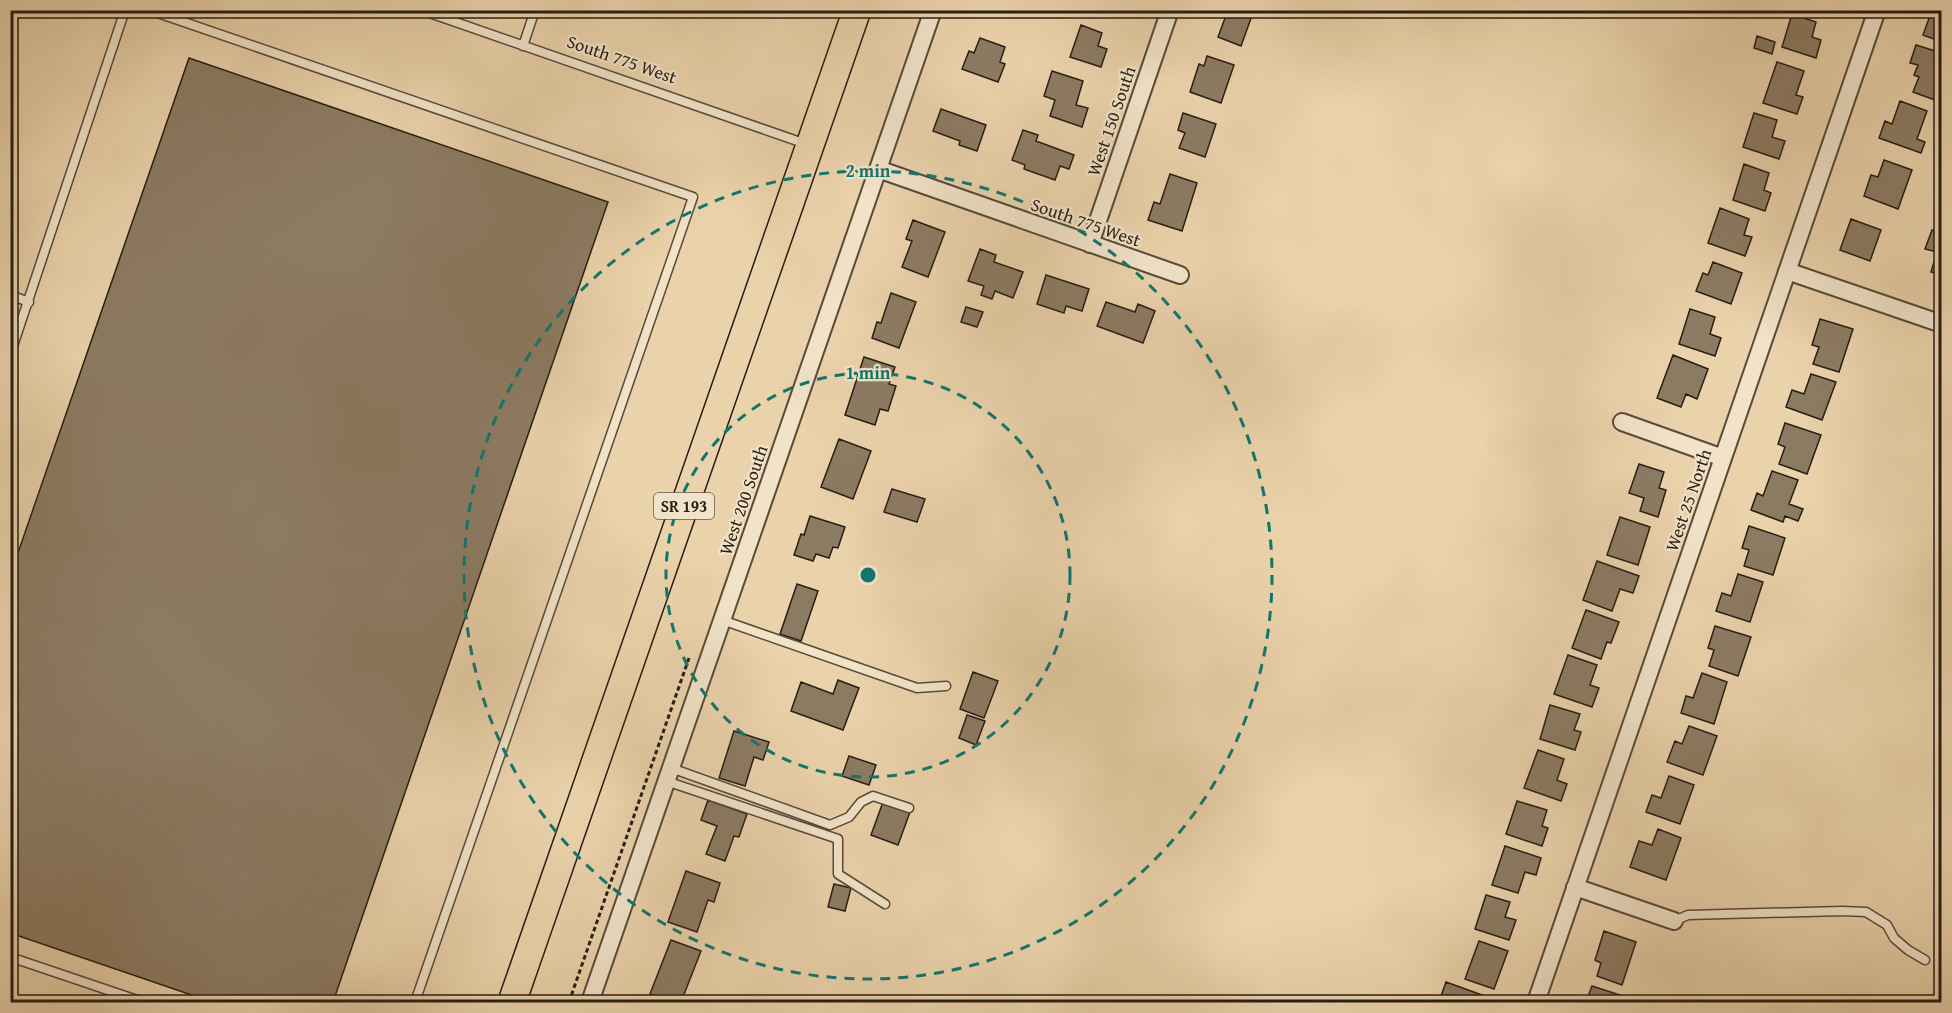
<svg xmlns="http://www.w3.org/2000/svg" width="1952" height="1013" viewBox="0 0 1952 1013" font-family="'Gentium Book Plus',serif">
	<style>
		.building { fill: #8c7b63; stroke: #271d15; stroke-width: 1.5 }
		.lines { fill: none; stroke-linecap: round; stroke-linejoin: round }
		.service-casing { stroke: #584a3a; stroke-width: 11 }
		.minor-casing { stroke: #584a3a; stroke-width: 20 }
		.primary-casing { stroke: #271d15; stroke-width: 30 }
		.path { stroke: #271d15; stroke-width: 3; stroke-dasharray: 4.5 3; stroke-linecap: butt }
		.service { stroke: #f1e2c8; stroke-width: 8 }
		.minor { stroke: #f1e2c8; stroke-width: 16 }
		.primary { stroke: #ead2ab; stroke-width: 27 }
		.ring { fill: none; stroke: #0f766e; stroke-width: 3; stroke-dasharray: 10 8 }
		.labels { text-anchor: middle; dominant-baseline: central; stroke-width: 4.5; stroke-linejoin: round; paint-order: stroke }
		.shield { fill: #f1e2c8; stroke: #64584b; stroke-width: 1.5 }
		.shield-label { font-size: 16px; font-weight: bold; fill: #271d15 }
		.street-label { font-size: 18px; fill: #271d15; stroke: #f1e2c8 }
		.centre { fill: #0f766e; stroke: #f1e2c8; stroke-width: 3 }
		.ring-label { font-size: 18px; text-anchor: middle; font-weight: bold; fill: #0f766e; stroke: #f1e2c8; stroke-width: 4.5; stroke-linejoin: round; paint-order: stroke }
	</style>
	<rect width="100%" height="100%" fill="#ead2ab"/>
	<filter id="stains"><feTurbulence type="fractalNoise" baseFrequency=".00333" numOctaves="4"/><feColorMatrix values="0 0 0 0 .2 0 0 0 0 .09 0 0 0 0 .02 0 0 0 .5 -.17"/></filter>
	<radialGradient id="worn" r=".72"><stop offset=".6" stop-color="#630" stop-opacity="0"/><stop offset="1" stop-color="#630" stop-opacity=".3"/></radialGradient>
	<path class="building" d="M1228,10H1254L1241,46L1218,37Z
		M1932,10H1942V42L1923,35Z
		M1792,14L1816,22L1812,37L1821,40L1816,58L1782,47Z
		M1081,25L1102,33L1098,46L1107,49L1101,67L1070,57Z
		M1757,36L1775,42L1772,54L1754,48Z
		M980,38L1005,47L1000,62L1005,64L998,82L962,69L969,51L974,53Z
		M1916,45L1942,53V81L1935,100L1913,92L1919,77L1914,75L1918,65L1910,63Z
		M1207,56L1234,65L1221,103L1190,92L1199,64L1204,66Z
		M189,58L608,202L333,1002H212L10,933V576Z
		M1777,62L1804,71L1796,95L1803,97L1797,114L1763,103Z
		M1052,71L1083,81L1076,105L1088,108L1082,127L1050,116L1055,100L1044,96Z
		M1900,101L1927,111L1917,139L1925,142L1921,153L1879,138L1885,121L1892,124Z
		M941,109L986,125L977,151L959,145L960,141L933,131Z
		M1183,113L1216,124L1205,157L1179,148L1185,133L1178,130Z
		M1754,113L1777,120L1772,137L1785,141L1779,159L1743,147Z
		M1023,130L1038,135L1036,141L1074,155L1069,169L1060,166L1055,180L1024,169L1025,165L1012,160Z
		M1884,160L1912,170L1898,209L1864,196L1871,175L1878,177Z
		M1744,164L1769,173L1764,190L1771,193L1765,211L1733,200Z
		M1170,174L1197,183L1182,231L1148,220L1154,202L1160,204Z
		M1720,208L1749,219L1744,235L1752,237L1745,256L1708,243Z
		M1851,219L1881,230L1870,261L1840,250Z
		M913,220L945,232L928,277L902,267L912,241L906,239Z
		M1932,230L1942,233V275L1931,272L1937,252L1925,249Z
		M980,249L996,255L994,262L1023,272L1013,298L995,291L992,299L981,295L984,286L968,281Z
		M1713,262L1742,273L1731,304L1696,291L1703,273L1708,275Z
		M1046,275L1089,289L1082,311L1066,306L1064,313L1037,304Z
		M891,293L916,302L899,348L872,338L877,322L881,323Z
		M1106,302L1135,312L1138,304L1155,311L1143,343L1097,326Z
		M966,307L983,312L977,327L961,322Z
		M1690,309L1715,317L1710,334L1721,338L1715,356L1679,344Z
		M1820,319L1853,329L1839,372L1813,364L1819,347L1812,345Z
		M1673,355L1708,369L1697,399L1686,394L1681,407L1657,398Z
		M864,357L895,367L889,384L896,386L888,411L880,409L875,425L845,415Z
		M1811,374L1836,382L1822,420L1786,407L1792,390L1804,394Z
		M1785,423L1821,435L1807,474L1779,464L1785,447L1778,444Z
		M839,439L871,451L853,499L821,487Z
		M1639,464L1664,472L1659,488L1666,490L1658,517L1640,511L1644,498L1629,493Z
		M1772,471L1798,480L1789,504L1803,509L1798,521L1785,516L1783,522L1751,510L1757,493L1763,496Z
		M892,489L925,499L917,522L884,512Z
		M810,516L845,527L838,548L833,547L829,558L816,554L813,561L794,555L801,534L804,535Z
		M1620,517L1650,527L1638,565L1607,555Z
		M1749,526L1785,538L1773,575L1744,566L1749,550L1742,548Z
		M1597,561L1639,576L1633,593L1620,589L1612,611L1583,600Z
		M1738,574L1763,582L1750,622L1716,611L1722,593L1731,596Z
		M797,584L818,591L801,641L780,634Z
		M1586,610L1619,622L1611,643L1607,642L1601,659L1572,648Z
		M1715,626L1751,637L1738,676L1709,666L1714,650L1708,648Z
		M1568,655L1597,665L1590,685L1599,688L1592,707L1554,694Z
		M973,672L998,681L984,718L960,709Z
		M1702,673L1727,682L1714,724L1681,713L1686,696L1693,698Z
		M838,680L859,688L843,730L791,711L801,682L833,694Z
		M1550,705L1580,714L1574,730L1581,732L1575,750L1540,739Z
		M967,715L985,721L976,745L959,738Z
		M1689,726L1717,736L1703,775L1667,762L1675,741L1682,744Z
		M734,731L769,742L763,760L754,757L745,786L719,778Z
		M1538,750L1564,759L1557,780L1567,784L1561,801L1524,788Z
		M849,756L876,765L869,785L842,776Z
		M1669,776L1694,785L1680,824L1646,812L1652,795L1661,798Z
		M708,800L747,814L739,837L734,836L725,861L706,854L717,826L701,820Z
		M1517,801L1547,810L1542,826L1548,828L1542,846L1506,834Z
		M883,802L910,812L898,845L871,835Z
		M1658,829L1681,838L1666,880L1630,867L1639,841L1652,845Z
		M1505,846L1541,858L1536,875L1525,872L1518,893L1492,885Z
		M686,871L720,883L714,902L708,900L697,932L668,922Z
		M834,884L851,888L845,911L828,907Z
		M1486,895L1510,902L1505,917L1516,920L1509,940L1475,929Z
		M1604,931L1636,942L1622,985L1597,976L1601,963L1595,960Z
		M671,940L701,951L681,1002H673L650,994Z
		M1479,941L1508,951L1494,989L1465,979Z
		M1446,982L1482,995L1479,1002H1447L1448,999L1441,996Z
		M1592,986L1623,996L1621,1002H1586Z"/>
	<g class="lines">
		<g class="service-casing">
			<path id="service" d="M149,10L693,197L415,1002
				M421,10L806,144
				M523,46L535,10
				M10,295L29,302
				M10,355L125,10
				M722,620L917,688L946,686
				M671,768L830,825L849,817L861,802L873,796L909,808
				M666,781L838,839V874L885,904
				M1674,921L1688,915L1842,911L1866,912L1887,925L1894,938L1908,950L1925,960
				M10,957L143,1002"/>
		</g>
		<g class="minor-casing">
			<path id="minor" d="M878,169L1180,275
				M1090,244L1170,10
				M1787,271L1942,324
				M1622,422L1723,458
				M1575,887L1674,921
				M590,1002L933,10
				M1536,1002L1877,10"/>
		</g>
		<g class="primary-casing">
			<path id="primary" d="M512,1002L857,10"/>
		</g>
		<path class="path" d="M569,1002L689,658"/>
		<use href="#service" class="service"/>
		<use href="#minor" class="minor"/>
		<use href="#primary" class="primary"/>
	</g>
	<g class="ring">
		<circle cx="868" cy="575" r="202"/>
		<circle cx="868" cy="575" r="404"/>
	</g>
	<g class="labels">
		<rect class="shield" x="654" y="493" width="60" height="26" rx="4.5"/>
		<g class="shield-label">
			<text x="684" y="506">SR 193</text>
		</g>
		<g class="street-label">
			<text transform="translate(622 59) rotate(19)">South 775 West</text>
			<text transform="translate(1111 121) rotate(-71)">West 150 South</text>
			<text transform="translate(1086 222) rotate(19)">South 775 West</text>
			<text transform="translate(743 500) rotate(-71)">West 200 South</text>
			<text transform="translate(1688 500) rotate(-71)">West 25 North</text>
		</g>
	</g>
	<circle cx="868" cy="575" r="9" class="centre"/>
	<g class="ring-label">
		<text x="868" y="177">2 min</text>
		<text x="868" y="379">1 min</text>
	</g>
	<rect width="1952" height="1013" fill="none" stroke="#ead2ab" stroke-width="36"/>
	<rect x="12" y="12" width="1928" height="989" fill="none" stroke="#271d15" stroke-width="3"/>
	<rect x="18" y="18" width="1916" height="977" fill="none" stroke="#271d15" stroke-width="1.5"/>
	<rect width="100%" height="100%" filter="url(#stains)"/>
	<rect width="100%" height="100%" fill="url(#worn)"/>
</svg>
